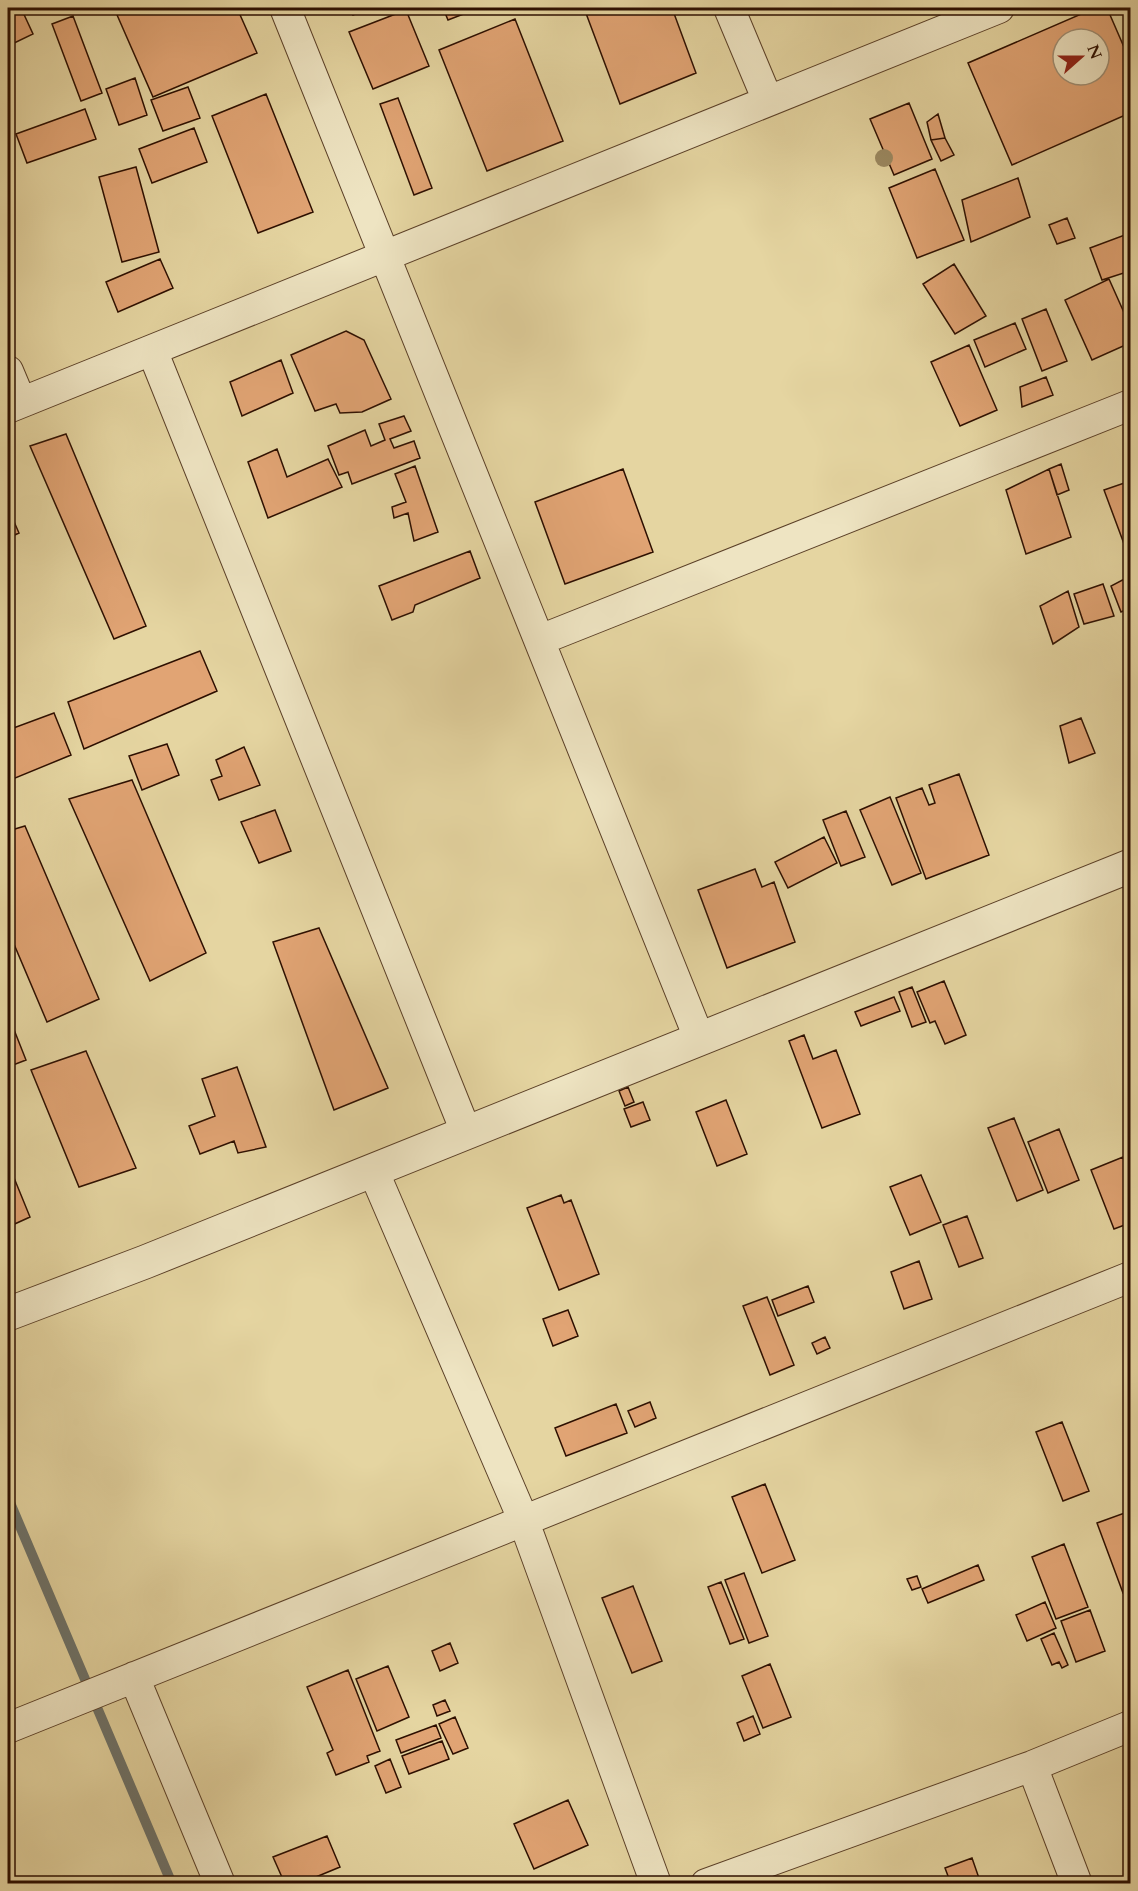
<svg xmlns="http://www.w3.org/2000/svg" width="1138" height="1891" viewBox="0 0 1138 1891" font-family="Cardo,serif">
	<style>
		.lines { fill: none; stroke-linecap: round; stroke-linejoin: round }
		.stream { stroke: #6e736a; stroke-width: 10 }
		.building { fill: #e1a474; stroke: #2d0f00; stroke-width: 1.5; fill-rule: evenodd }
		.minor-casing { stroke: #5b4028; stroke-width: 32 }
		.tertiary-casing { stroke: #5b4028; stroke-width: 35 }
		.minor { stroke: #eee4c2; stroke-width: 30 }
		.tertiary { stroke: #eee4c2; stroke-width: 33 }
		.tree { fill: #9b8961 }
	</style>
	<rect width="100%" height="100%" fill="#e5d5a1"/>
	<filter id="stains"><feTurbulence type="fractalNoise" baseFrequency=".00333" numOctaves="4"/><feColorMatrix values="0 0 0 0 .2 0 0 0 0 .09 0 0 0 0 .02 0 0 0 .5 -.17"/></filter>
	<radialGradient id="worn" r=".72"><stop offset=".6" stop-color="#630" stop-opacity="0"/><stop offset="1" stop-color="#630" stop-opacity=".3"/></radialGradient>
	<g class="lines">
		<path class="stream" d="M8,1498L172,1884"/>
	</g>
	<path class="building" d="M8,8H21L33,34L8,46Z
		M114,8H237L257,53L153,97Z
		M350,8H370L353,15Z
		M443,8H479L448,20Z
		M584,8H672L696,73L620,104Z
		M1095,8H1107L1130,61V113L1012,165L968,63ZM1063,39H1099V75H1063Z
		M406,10L429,66L373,89L349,32Z
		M73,16L102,93L81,101L52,24Z
		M515,19L563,141L487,171L439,50Z
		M135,78L147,115L119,125L106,89Z
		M188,87L200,118L163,131L151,100Z
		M266,94L313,212L258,233L212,116Z
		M398,98L432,188L414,195L380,104Z
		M909,103L932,159L894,175L870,119Z
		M85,109L96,139L27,163L16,134Z
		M938,114L945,138L931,140L927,122Z
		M194,128L207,162L152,183L139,149Z
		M945,138L954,155L941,161L931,140Z
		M136,167L159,252L122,262L99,177Z
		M935,169L964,240L917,258L889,188Z
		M1018,178L1030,217L971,242L962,200Z
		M1067,218L1075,238L1057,244L1049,225Z
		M1130,233V271L1102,280L1090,248Z
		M160,259L173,288L118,312L106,282Z
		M954,264L986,316L955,334L923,284Z
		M1109,279L1130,326V343L1092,360L1065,300Z
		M1130,280V298L1124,283Z
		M1046,309L1067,361L1042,371L1022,319Z
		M1015,323L1026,349L985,367L974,340Z
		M346,331L364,340L391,399L362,412L340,413L336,404L315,411L291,355Z
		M969,345L997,410L960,426L931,362Z
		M281,360L293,393L242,416L230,382Z
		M1046,377L1053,395L1022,407L1020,387Z
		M404,416L411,431L390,439L394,448L414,441L420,458L352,484L348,472L339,475L328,446L365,430L371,446L385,440L379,424Z
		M66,434L146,626L114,639L30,446Z
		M277,449L287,477L328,459L342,487L268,518L248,462Z
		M1061,464L1069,490L1057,495L1049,469Z
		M415,466L438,532L414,541L408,513L394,518L392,507L406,502L395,474Z
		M623,469L653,552L565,584L535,502Z
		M1049,469L1071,537L1026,554L1006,490Z
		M1130,481V560L1104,490Z
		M8,508L19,533L8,538Z
		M470,551L480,578L415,605L413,612L392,620L379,586Z
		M1130,576V608L1121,612L1111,586Z
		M1103,584L1114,616L1084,624L1074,594Z
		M1068,591L1079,627L1053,644L1040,606Z
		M200,651L217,691L84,749L68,702Z
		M54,713L71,755L8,781V730Z
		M1081,718L1095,753L1069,763L1060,726Z
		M167,744L179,775L142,790L129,756Z
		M244,747L260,785L219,800L211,780L222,776L216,760Z
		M959,774L989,855L926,879L896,798L922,788L929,805L935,803L929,785Z
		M132,780L206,953L150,981L69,799Z
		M890,797L921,873L892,885L860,810Z
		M275,810L291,851L259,863L241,822Z
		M846,811L865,857L841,866L823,820Z
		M25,826L99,999L47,1022L8,930V831Z
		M824,837L837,863L788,888L775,862Z
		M755,869L762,887L774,882L795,942L727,968L698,890Z
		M319,928L388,1088L334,1110L273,942Z
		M944,981L966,1035L945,1044L935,1021L930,1023L917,992Z
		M912,987L926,1022L912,1027L899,992Z
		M894,997L900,1011L861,1026L855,1012Z
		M9,1017L26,1060L8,1067V1018Z
		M804,1035L813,1059L836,1050L860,1114L822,1128L789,1041Z
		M86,1051L136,1168L79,1187L31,1070Z
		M237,1067L266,1147L238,1153L234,1141L200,1154L189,1126L215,1116L202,1079Z
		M628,1087L634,1102L625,1106L619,1091Z
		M726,1100L747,1154L717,1166L696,1112Z
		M643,1102L650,1120L631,1127L624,1109Z
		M1014,1118L1043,1190L1017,1201L988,1128Z
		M1059,1129L1079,1180L1048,1193L1028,1142Z
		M1123,1157L1130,1176V1223L1114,1229L1091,1170Z
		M8,1163L30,1217L8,1227Z
		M921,1175L941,1222L910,1235L890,1187Z
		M561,1195L564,1203L571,1200L599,1274L559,1290L527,1208Z
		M967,1216L983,1258L959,1267L943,1225Z
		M919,1261L932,1299L904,1309L891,1272Z
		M808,1286L814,1302L778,1316L772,1300Z
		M767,1297L794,1365L770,1375L743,1306Z
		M568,1310L578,1336L553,1346L543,1319Z
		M825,1337L830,1348L817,1354L812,1343Z
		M650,1402L656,1418L635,1427L628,1411Z
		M616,1404L627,1433L566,1456L555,1428Z
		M1062,1422L1089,1491L1063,1501L1036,1432Z
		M765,1484L795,1560L762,1573L732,1497Z
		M1130,1511V1590L1123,1593L1097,1523Z
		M1064,1544L1088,1607L1056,1619L1032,1557Z
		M978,1565L984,1580L928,1603L922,1589Z
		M744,1573L768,1636L749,1643L725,1580Z
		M917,1576L921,1587L912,1590L907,1579Z
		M721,1582L744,1639L730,1644L708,1587Z
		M633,1586L662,1661L632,1673L602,1598Z
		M1045,1602L1056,1628L1027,1641L1016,1615Z
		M1090,1610L1105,1651L1076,1662L1061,1621Z
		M1054,1633L1068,1665L1062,1668L1059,1662L1052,1665L1041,1639Z
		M450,1643L458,1663L440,1671L432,1651Z
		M770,1664L791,1717L763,1728L742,1676Z
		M388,1666L409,1717L377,1731L356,1679Z
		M348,1670L380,1751L367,1756L369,1762L336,1775L327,1753L333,1750L307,1687Z
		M445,1700L450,1711L437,1716L433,1705Z
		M753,1716L760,1734L744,1741L737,1723Z
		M455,1717L468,1748L453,1754L439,1724Z
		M436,1725L441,1738L401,1753L396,1740Z
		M442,1741L449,1759L409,1774L402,1756Z
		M390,1759L401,1787L386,1793L375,1766Z
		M568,1800L588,1845L534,1869L514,1824Z
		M327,1836L340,1867L299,1884H285L273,1857Z
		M972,1858L981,1884H951L945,1868Z"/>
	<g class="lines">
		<g class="minor-casing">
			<path id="minor" d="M285,8L699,1038
				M729,8L768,101
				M152,350L466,1132
				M8,371L21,402
				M8,408L999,8
				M540,640L1130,405
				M373,1170L523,1519L656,1884
				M134,1677L220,1884
				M8,1728L1130,1277
				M1032,1766L1077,1884
				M706,1884L1032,1766L1130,1726"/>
		</g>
		<g class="tertiary-casing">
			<path id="tertiary" d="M8,1314L145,1262L1130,866"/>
		</g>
		<use href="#minor" class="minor"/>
		<use href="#tertiary" class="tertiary"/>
	</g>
	<circle class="tree" cx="884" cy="158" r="9"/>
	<rect width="1138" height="1891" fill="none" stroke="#e5d5a1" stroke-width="30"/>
	<rect x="9" y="9" width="1120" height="1873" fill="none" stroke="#2d0f00" stroke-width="3"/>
	<rect x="15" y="15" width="1108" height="1861" fill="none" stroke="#2d0f00" stroke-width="1.5"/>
	<g transform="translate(1081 57) rotate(69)"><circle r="28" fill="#eee4c2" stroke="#a18f74" stroke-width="1.5"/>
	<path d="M0-4.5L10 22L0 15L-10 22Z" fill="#8f2418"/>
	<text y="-9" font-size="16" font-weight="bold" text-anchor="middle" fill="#2d0f00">N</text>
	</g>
	<rect width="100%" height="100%" filter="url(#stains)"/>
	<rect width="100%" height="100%" fill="url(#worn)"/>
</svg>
